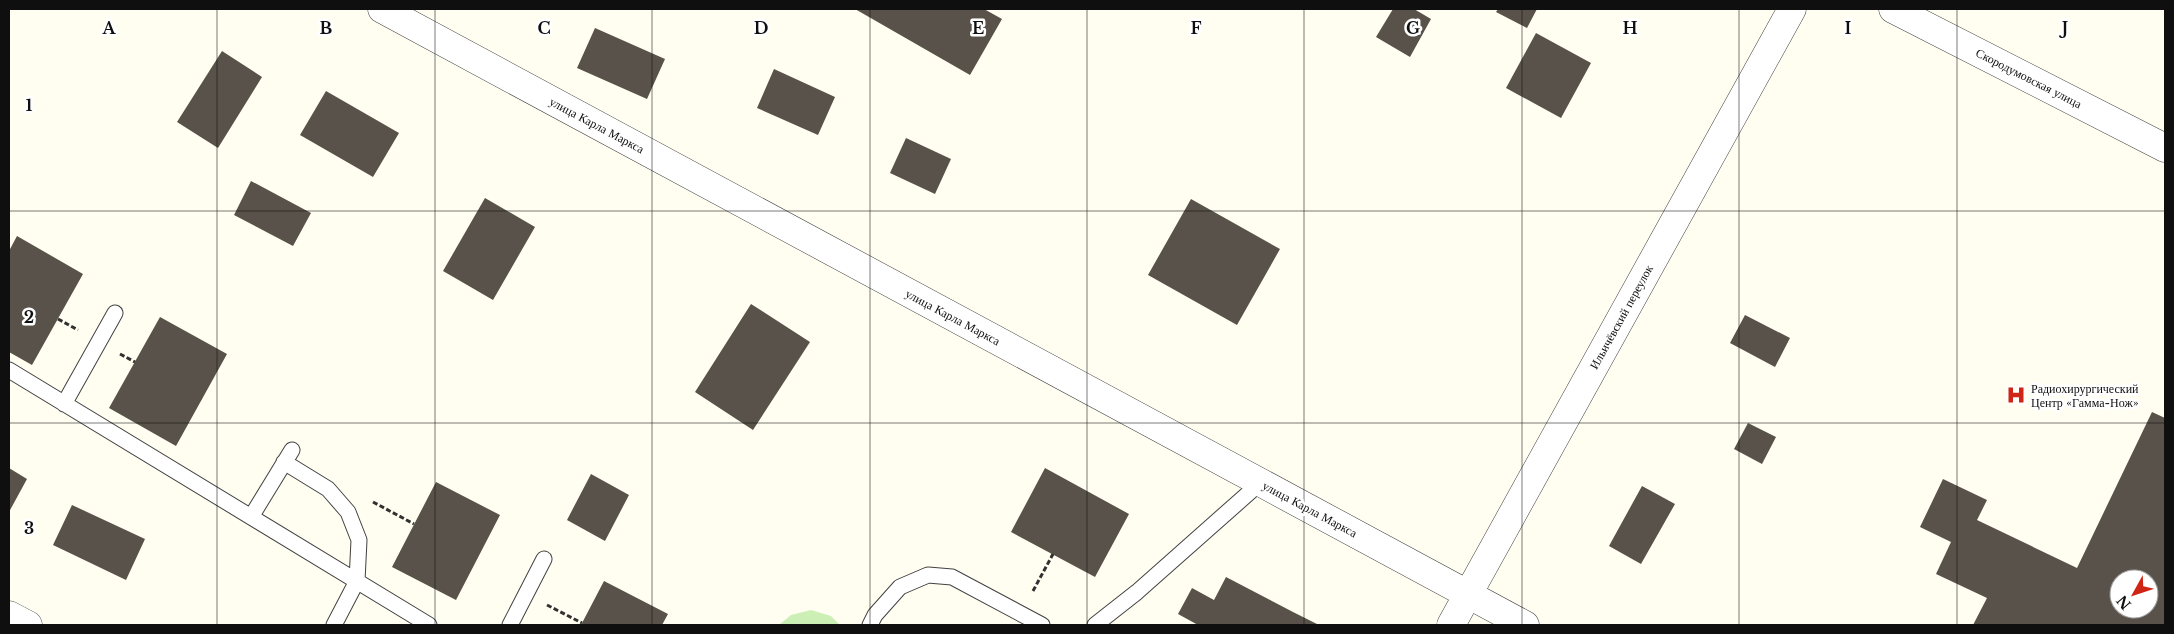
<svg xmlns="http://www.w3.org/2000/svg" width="2174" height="634" viewBox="0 0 2174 634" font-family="'Libre Baskerville',serif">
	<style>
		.green { fill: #ccefb5 }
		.building { fill: #59524a; fill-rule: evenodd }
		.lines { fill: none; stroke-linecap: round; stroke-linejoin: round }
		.service-casing { stroke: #424242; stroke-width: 17 }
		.minor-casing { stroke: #424242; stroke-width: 29 }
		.path { stroke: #313131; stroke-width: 3; stroke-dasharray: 5 2.5; stroke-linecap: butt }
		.service { stroke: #fff; stroke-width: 15 }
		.minor { stroke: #fff; stroke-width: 28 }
		.grid { fill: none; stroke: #0f0f0f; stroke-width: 1; stroke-opacity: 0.55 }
		.labels { text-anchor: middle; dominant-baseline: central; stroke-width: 5; stroke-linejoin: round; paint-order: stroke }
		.street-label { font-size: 12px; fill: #0f0f0f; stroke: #fff }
		.poi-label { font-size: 12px; fill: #0f0f0f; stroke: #fff; text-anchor: start }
		.grid-label { font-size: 16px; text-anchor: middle; font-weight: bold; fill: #0f0f0f; stroke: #fff; stroke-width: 5; stroke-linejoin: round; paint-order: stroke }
	</style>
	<rect width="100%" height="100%" fill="#fffef1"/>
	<path class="green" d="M811,610L831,616L840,625H779L791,615Z"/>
	<path class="building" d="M855,9H984L1002,19L970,75Z
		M1393,9H1414L1431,19L1410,57L1376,37Z
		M1498,9H1537L1527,28L1496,12Z
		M595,28L665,59L647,99L577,68Z
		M1536,33L1591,63L1561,118L1506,88Z
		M222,51L262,77L218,148L177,122Z
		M774,69L835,97L818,135L757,108Z
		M326,91L399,133L373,177L300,135Z
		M906,138L951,159L935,194L890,173Z
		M251,181L311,213L293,246L234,215Z
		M485,198L535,227L493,300L443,271Z
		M1191,199L1280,249L1237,325L1148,275Z
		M17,236L83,274L32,365L9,352V251Z
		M751,304L810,342L753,430L695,392Z
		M1745,315L1790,338L1775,367L1730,343Z
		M160,317L227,354L176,446L109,408Z
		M2152,412L2165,418V625H1973L1987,598L1936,574L1951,542L1920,527L1943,479L1987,500L1977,520L2077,568ZM2119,579H2149V609H2119Z
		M1748,423L1776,437L1762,464L1734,449Z
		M9,468L27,479L9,512Z
		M1045,468L1129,514L1095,577L1011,532Z
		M591,474L629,495L605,541L567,520Z
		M436,482L500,515L456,600L392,567Z
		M1642,486L1675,504L1641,564L1609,546Z
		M72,505L145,539L126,580L53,545Z
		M1226,577L1293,612L1319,625H1198L1178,614L1192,588L1214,600Z
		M604,581L668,614L662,625H581Z"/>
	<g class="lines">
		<g class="service-casing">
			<path id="service" d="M9,370L429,625
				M64,404L115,313
				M284,462L328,489L348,512L359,540L357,581L334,625
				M251,517L292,450
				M510,625L544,559
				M870,625L875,615L900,587L928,575L952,577L1042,625
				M1095,625L1137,592L1260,483"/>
		</g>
		<g class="minor-casing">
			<path id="minor" d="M382,9L1525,625
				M1893,9L2165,148
				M9,615L28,625
				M1451,625L1792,9"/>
		</g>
		<path class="path" d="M58,319L78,330
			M120,354L135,362
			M373,502L414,524
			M1033,591L1053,554
			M547,605L582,623"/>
		<use href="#service" class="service"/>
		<use href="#minor" class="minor"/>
	</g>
	<path class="grid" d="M217,9V625M435,9V625M652,9V625M870,9V625M1087,9V625M1304,9V625M1522,9V625M1739,9V625M1957,9V625M9,211H2165M9,423H2165"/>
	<defs>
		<g id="hospital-bare" transform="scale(1.5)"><path d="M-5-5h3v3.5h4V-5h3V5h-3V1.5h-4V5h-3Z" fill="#cf2517" stroke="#fff" stroke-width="2.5" paint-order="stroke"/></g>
	</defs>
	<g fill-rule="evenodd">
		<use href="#hospital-bare" x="2016" y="395"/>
	</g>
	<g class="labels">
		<g class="street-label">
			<text transform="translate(2029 78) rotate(27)">Скородумовская улица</text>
			<text transform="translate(597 125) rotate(28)">улица Карла Маркса</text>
			<text transform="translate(953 317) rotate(28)">улица Карла Маркса</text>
			<text transform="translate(1621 317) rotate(-61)">Ильичёвский переулок</text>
			<text transform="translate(1310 509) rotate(28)">улица Карла Маркса</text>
		</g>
		<g class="poi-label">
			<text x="2031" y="388">Радиохирургический<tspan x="2031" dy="14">Центр «Гамма-Нож»</tspan></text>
		</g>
	</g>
	<g class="grid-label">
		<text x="109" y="34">A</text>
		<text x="326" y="34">B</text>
		<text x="544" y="34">C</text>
		<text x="761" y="34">D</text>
		<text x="978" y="34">E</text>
		<text x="1196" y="34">F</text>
		<text x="1413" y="34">G</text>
		<text x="1630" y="34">H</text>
		<text x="1848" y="34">I</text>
		<text x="2065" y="34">J</text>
		<text x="29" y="111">1</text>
		<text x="29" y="323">2</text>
		<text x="29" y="534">3</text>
	</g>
	<rect width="2174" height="634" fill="none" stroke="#0f0f0f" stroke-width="20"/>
	<g transform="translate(2134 594) rotate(230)"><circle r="24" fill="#ffffff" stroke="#9f9f9f"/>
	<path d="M0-4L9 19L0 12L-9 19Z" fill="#cf2517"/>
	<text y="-8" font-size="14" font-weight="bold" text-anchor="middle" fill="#0f0f0f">N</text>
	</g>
</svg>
